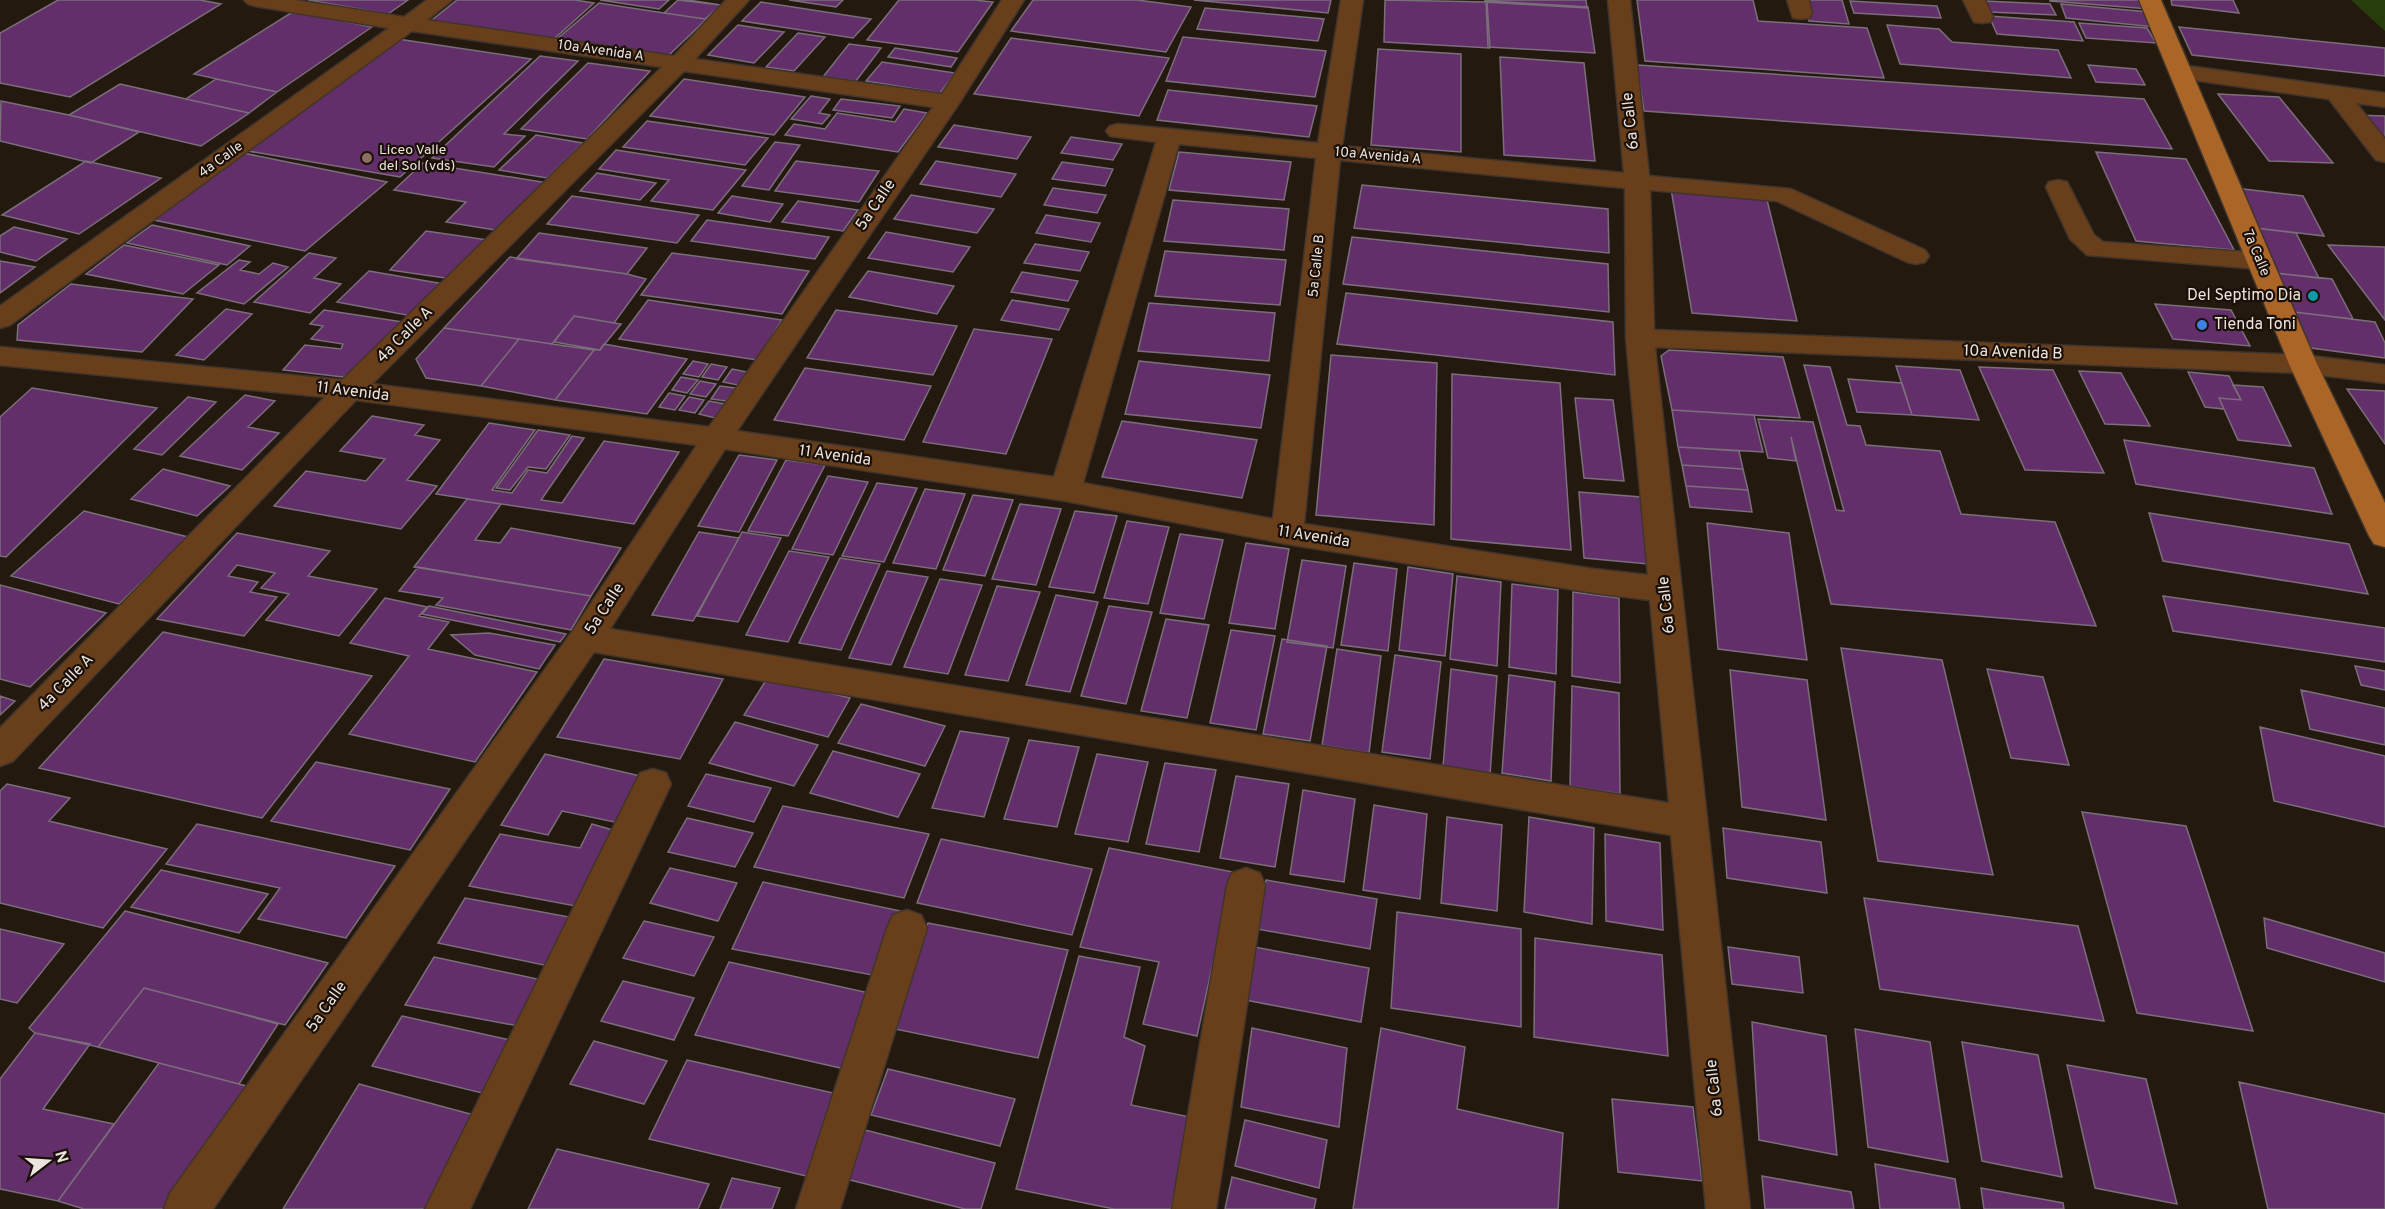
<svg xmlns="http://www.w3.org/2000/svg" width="2385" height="1209" viewBox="0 0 2385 1209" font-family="Overpass,sans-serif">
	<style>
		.green { fill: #273d0c }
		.building { fill: #632f6a; stroke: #7a6e7b; stroke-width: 1.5 }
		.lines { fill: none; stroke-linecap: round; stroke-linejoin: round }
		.minor-casing { stroke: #40352c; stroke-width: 3 }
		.major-casing { stroke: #40352c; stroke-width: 3 }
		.minor { fill: #693e1b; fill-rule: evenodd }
		.major { fill: #ab6527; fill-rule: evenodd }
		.education-dot { fill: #8d6e63; stroke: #1a1007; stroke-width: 2 }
		.culture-dot { fill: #0f9aa8; stroke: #1a1007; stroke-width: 2 }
		.shop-dot { fill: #3f7fe0; stroke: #1a1007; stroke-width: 2 }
		.labels { text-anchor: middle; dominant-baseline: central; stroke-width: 4.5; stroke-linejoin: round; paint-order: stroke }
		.far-street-label { font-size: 14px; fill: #ece4de; stroke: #1a1007 }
		.far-poi-label { font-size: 14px; fill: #ece4de; stroke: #1a1007; text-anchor: start }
		.street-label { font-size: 16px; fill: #ece4de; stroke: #1a1007 }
		.poi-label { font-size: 16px; fill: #ece4de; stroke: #1a1007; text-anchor: end }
	</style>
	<rect width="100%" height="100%" fill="#24190f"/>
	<path class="green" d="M2351,0H2385V31Z"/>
	<path class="building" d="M58,0H200L221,4L70,97L0,83V33Z
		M308,0H408L388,14Z
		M457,0H575L594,3L554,39L432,20Z
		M600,0H669L659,9Z
		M678,0L721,5L667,57L557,39L599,3L664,13Z
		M678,0H688L721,5L705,19L664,13Z
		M789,0H843L836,7Z
		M899,0H974L993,2L958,52L867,40Z
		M1033,0H1137L1191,7L1166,52L1011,31Z
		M1194,0H1331L1328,13Z
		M1385,0L1487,2L1490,48L1384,42Z
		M1485,0H1586L1587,8L1485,2Z
		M1637,0H1753L1758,21L1867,28L1884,78L1645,61Z
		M1804,0H1842L1849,24L1809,21Z
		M2050,0H2145L2149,9L2050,1Z
		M2171,0H2233L2239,13L2172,5Z
		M1486,1L1588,7L1595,53L1488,47Z
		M1850,1L1937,6L1941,18L1854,13Z
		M1984,1L2050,4L2056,15L1989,12Z
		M761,2L871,19L853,38L742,21Z
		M2061,4L2149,12L2155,27L2066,18Z
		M1205,8L1324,19L1318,41L1197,29Z
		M294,11L372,27L277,92L194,74Z
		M1989,16L2074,22L2083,41L1997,34Z
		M2079,23L2147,28L2156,43L2086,38Z
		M738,25L784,32L754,63L708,55Z
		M1887,25L1939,29L1952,42L2058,50L2071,78L1900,64Z
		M2179,27L2385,48V76L2192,55Z
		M798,33L825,37L794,71L766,67Z
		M1183,37L1326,51L1315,97L1166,81Z
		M391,38L531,59L400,177L248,151Z
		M1011,38L1169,58L1139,116L974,94Z
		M849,44L881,48L856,81L823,77Z
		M895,48L957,58L951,67L888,57Z
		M1378,49L1461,54V152L1371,145Z
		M540,56L578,61L504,134L525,136L494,167L432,158Z
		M1500,57L1584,63L1595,161L1504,155Z
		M882,62L955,73L940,93L866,81Z
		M588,63L650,71L587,139L521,129Z
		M1637,65L2144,99L2172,149L1644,111Z
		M2088,65L2136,69L2145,85L2096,82Z
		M216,79L277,92L249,113L186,99Z
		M684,79L805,97L774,135L650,116Z
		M120,84L186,99L249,113L201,146L69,115Z
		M1168,90L1317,106L1309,137L1157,120Z
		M2218,94L2279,97L2333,163L2269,161Z
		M811,96L830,99L819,113L830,115L822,124L791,119Z
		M841,99L900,106L892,118L833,110Z
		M1,101L69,115L139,132L91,163L0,141Z
		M904,109L927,113L898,152L785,135L794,124L825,129L837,113L895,122Z
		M2354,115L2385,116V151Z
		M647,121L768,138L745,165L623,147Z
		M954,125L1031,137L1017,159L938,147Z
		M536,135L583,143L547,178L499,170Z
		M1071,137L1122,144L1113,160L1061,153Z
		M775,142L800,145L769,190L742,186Z
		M616,150L746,170L713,210L651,201L669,180L599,169Z
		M1179,152L1291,162L1284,200L1169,190Z
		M2096,152L2186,159L2234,250L2136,241Z
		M243,153L387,182L305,251L154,220Z
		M86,161L161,178L79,234L2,215Z
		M796,161L879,171L859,202L775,191Z
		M936,161L1016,174L1001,197L920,184Z
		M1062,162L1113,169L1105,186L1052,179Z
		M423,163L548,183L501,231L446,222L466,202L394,190Z
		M597,173L656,183L640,200L580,191Z
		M1362,185L1608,209L1609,253L1354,228Z
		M1053,188L1106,195L1097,213L1044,205Z
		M2235,188L2303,196L2324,236L2255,228Z
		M1671,189L1766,196L1797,321L1692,313Z
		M911,195L994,209L977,233L894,219Z
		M572,196L699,215L677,243L547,224Z
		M732,196L783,204L770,222L718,213Z
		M1173,200L1289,209L1284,250L1164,241Z
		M798,201L858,210L843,231L782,222Z
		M1046,215L1100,223L1091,242L1036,233Z
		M707,220L829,237L815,259L691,241Z
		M152,225L250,246L227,265L127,243Z
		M14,227L67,239L36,261L0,252V236Z
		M2255,228L2296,233L2319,278L2275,273Z
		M426,231L488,240L452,279L390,270Z
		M886,232L970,247L953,272L868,258Z
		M539,233L647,248L627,274L516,259Z
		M1352,237L1608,264L1609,312L1343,284Z
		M1035,244L1089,252L1080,271L1024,263Z
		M124,245L219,265L183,294L86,274Z
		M2328,245L2385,247V320Z
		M1165,251L1286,260L1280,305L1155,296Z
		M309,253L336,258L314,278L341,284L310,313L254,302Z
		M672,253L809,271L782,314L641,295Z
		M510,257L627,274L646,279L614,323L574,316L552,344L444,328Z
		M239,260L250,262L240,270L259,274L273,263L288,267L244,304L197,293Z
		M0,261L35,267L0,293Z
		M369,271L444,284L412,316L337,302Z
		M868,271L954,286L937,314L849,297Z
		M1022,272L1078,281L1068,301L1011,292Z
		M2275,273L2332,279L2353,319L2294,312Z
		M71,284L193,299L142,352L17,340L18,325Z
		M1346,293L1613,322L1615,375L1337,344Z
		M648,300L782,320L757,360L619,339Z
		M1012,300L1069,309L1059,330L1001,320Z
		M1149,303L1275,313L1269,361L1138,351Z
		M2155,304L2231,310L2250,346L2173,339Z
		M226,309L252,314L204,360L176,355Z
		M324,310L403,322L358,370L343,377L283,370L305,345L341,349L343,344L311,339L323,326L310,324Z
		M836,310L957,326L933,375L807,358Z
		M2294,312L2375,322L2385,343V358L2311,348Z
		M574,316L614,323L621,324L600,350L554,342Z
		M444,328L519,339L481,386L426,378L416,359Z
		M974,329L1052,339L1006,454L923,442Z
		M519,339L552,344L594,350L555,400L481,386Z
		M604,344L687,359L647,414L555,400L594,350H600Z
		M1669,350L1783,357L1800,418L1672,410L1661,356Z
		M1331,355L1437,363L1434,525L1316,515Z
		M693,361L708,364L699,377L683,374Z
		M1139,361L1270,375L1261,428L1125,414Z
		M711,364L727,367L718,380L702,377Z
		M1804,365L1830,367L1847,425L1860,426L1866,445L1940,451L1961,514L2055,522L2096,626L1831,604L1791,437L1796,461L1768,458L1758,419L1813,422L1836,510L1844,511Z
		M1896,366L1960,370L1979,420L1912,415Z
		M1979,367L2053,370L2104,473L2025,470Z
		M805,368L931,386L904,440L774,420Z
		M732,369L747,372L738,385L723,382Z
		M2079,371L2121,373L2150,426L2105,424Z
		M2188,372L2229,376L2241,400L2219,398L2224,409L2205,407Z
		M1452,374L1560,383L1571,550L1451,539Z
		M681,377L698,380L687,393L672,390Z
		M1848,379L1902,383L1912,415L1857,412Z
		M700,381L716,384L706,397L690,394Z
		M2233,385L2263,387L2291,446L2238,440L2219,398L2241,400Z
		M720,386L736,388L726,401L711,399Z
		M32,388L157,408L6,557L0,556V417Z
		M2347,389L2385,391V444Z
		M669,393L685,396L675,410L659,407Z
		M245,395L275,401L248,427L279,433L242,470L180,456Z
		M188,397L216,402L162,455L134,449Z
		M689,397L704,400L695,413L679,410Z
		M1575,398L1613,400L1624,481L1584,478Z
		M709,401L725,404L715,418L699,414Z
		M1672,410L1754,415L1763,452L1678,447Z
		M372,416L424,425L415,435L440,440L407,480L437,486L401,529L274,506L306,471L366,481L385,459L340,451Z
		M1122,421L1257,440L1242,498L1102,477Z
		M489,423L535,430L492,490L512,493L528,470L547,473L572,436L584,438L541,500L562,503L604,441L679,452L634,524L436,494Z
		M538,430L570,435L546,469L528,467L510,490L496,488Z
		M2124,440L2314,468L2332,514L2136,484Z
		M1678,447L1739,451L1743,469L1682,465Z
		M739,455L777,460L739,532L698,526Z
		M786,460L825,465L788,536L748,531Z
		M1682,465L1743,469L1748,490L1686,486Z
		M163,469L230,486L197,516L131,499Z
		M828,476L868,482L833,555L792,549Z
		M877,483L917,488L884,562L842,556Z
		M1686,486L1748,490L1752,512L1690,507Z
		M925,489L965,494L936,569L893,563Z
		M1579,492L1641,497L1648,564L1584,558Z
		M973,495L1013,500L985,576L943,570Z
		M467,499L501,504L475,540L500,543L511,528L621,548L591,596L414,567Z
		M1020,504L1061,509L1036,585L992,579Z
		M84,511L188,537L119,604L11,576Z
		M1075,511L1117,516L1094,593L1049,587Z
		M2149,513L2349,544L2368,594L2163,561Z
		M1127,521L1169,527L1148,604L1104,598Z
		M1707,523L1789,533L1807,660L1718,649Z
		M699,532L739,538L693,621L652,615Z
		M742,532L781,538L738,622L697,616Z
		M237,533L330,551L308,576L377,589L339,636L266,620L289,594L261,588L275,573L237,565L228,576L258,582L250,592L277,597L244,636L157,619Z
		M1180,534L1223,540L1204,619L1160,613Z
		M1246,543L1289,549L1275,629L1229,623Z
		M789,551L829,557L788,642L746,635Z
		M840,558L880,564L841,650L799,643Z
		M1302,560L1346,566L1333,648L1287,642Z
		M1354,563L1397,569L1388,651L1341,645Z
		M418,567L591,596L571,630L436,605L443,598L399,591Z
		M1408,567L1453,574L1445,656L1399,650Z
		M887,571L928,577L891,665L849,658Z
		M1457,576L1501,582L1497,666L1450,659Z
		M940,579L982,585L948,674L904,667Z
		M1512,584L1558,590L1556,674L1509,667Z
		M0,585L106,613L30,687L0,679Z
		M997,586L1040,592L1008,681L965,675Z
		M1573,592L1619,598L1620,683L1572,676Z
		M1056,595L1098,602L1070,692L1026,685Z
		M2163,596L2385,628V662L2173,631Z
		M385,598L427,607L419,616L449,622L428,649L537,672L475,762L349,734L409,656L350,643Z
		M429,606L566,634L560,642L422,614Z
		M1109,606L1152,612L1126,704L1081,696Z
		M1166,619L1209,625L1187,718L1141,711Z
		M1231,630L1275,636L1256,730L1210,723Z
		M163,632L372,676L262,818L39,768Z
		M489,633L555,645L539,669L475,655L451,635Z
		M1282,639L1327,646L1310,741L1263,734Z
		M1841,648L1942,660L1993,875L1878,861Z
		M1337,649L1381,656L1369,753L1322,745Z
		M1395,655L1441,662L1430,759L1382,752Z
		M604,659L723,679L680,759L557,737Z
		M2355,666L2385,671V690L2361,685Z
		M1451,669L1497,676L1490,775L1443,767Z
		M1987,669L2043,677L2069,765L2011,758Z
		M1730,670L1807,680L1826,820L1742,807Z
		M1509,675L1555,682L1551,781L1502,773Z
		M768,677L850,698L828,737L744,715Z
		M1572,686L1619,693L1620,794L1570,786Z
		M2301,690L2385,708V745L2310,729Z
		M0,696L15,701L0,715Z
		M861,704L945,726L925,766L838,743Z
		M735,722L818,745L794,786L709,763Z
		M2260,727L2385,756V827L2274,801Z
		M960,731L1009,738L984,817L932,808Z
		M1029,740L1079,747L1057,827L1004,819Z
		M833,751L920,774L898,817L810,793Z
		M545,754L649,778L624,824L562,811L548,835L501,825Z
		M1097,754L1148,762L1128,842L1075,834Z
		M316,762L450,789L410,850L271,821Z
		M1165,763L1216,770L1199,852L1146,844Z
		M706,774L771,788L754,822L688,806Z
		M1236,776L1289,784L1275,867L1220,858Z
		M7,784L70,798L49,821L167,849L103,928L0,903V791Z
		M1303,790L1355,799L1344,882L1290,874Z
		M1374,805L1427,814L1420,899L1363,890Z
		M783,806L929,834L904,898L754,867Z
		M2082,812L2186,826L2253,1031L2137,1013Z
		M1447,817L1502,825L1497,911L1441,903Z
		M1529,817L1594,828L1592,924L1524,912Z
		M687,818L753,833L735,867L668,852Z
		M197,824L395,866L346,938L258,919L280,888L166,864Z
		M592,824L623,833L586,908L469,886L500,834L580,848Z
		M1723,828L1821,842L1827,893L1727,878Z
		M1605,834L1660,843L1663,930L1606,921Z
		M941,839L1092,869L1072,935L917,903Z
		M1109,848L1233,872L1197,1036L1143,1024L1159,962L1080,947Z
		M670,868L737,883L718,921L650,903Z
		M161,870L268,894L239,933L131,907Z
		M1266,880L1377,899L1370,949L1257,929Z
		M763,882L905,912L883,977L732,949Z
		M465,898L580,919L558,968L438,943Z
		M1864,898L2078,926L2104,1021L1880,989Z
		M125,911L328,963L285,1025L144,988L98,1047L35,1033L29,1028Z
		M1397,912L1521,929V1027L1391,1008Z
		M2264,918L2385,953V982L2267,948Z
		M644,921L714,937L694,976L623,958Z
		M928,923L1068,950L1038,1058L890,1028Z
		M0,929L64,944L17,1003L0,999Z
		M1535,938L1662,955L1668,1056L1534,1037Z
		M1254,947L1369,968L1361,1022L1245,1000Z
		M1728,947L1799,957L1803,993L1732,984Z
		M1079,956L1140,967L1124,1037L1145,1046L1131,1105L1190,1117L1171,1209H1114L1016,1189Z
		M434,957L551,982L524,1027L405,1005Z
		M729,962L878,995L854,1071L695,1035Z
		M623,981L694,998L674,1040L601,1021Z
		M144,988L220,1008L278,1024L239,1084L98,1047Z
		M402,1016L519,1042L490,1095L372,1066Z
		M1752,1022L1826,1036L1837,1155L1759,1140Z
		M1252,1028L1347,1048L1339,1127L1241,1107Z
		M1381,1028L1465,1047L1457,1109L1563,1133L1558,1209H1353Z
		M1855,1029L1930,1042L1948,1162L1868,1147Z
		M35,1033L90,1044L43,1109L114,1124L58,1201L0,1189V1079Z
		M594,1041L667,1061L644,1104L570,1084Z
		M1962,1042L2038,1055L2062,1177L1982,1161Z
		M687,1060L851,1097L819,1179L649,1139Z
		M159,1063L254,1088L178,1201L163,1209H84L58,1201Z
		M2067,1065L2146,1079L2177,1204L2095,1188Z
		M888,1069L1015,1099L1000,1146L871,1115Z
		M2239,1082L2385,1114V1209H2268Z
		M359,1084L485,1118L440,1209H283Z
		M1612,1099L1693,1107L1702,1181L1618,1172Z
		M1245,1120L1327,1140L1319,1188L1235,1166Z
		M865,1130L995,1163L981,1209H965L846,1179Z
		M557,1149L709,1184L698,1209H528Z
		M1875,1164L1955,1179L1960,1209H1880Z
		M1762,1176L1851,1192L1854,1209H1765Z
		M1232,1177L1316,1199L1314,1209H1225Z
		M732,1178L780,1188L772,1209H720Z
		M1981,1188L2063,1203L2064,1209H1984Z"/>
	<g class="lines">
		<g class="minor-casing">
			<path id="minor" d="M244,0H295L404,17L427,0H452L427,20L674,56L726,0H749L695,59L942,94L1002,0H1024L960,102L737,431L1054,477L1156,142L1110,136L1106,131L1110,126L1118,124L1318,143L1341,0H1363L1342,146L1624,173L1608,0H1630L1649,176L1791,189L1925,250L1929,256L1925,262L1916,264L1907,262L1777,201L1650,190L1654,330L2303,355L2385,365V383L2303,373L1655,347L1750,1209H1706L1671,835L594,652L213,1209H164L170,1193L574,629L697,445L356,400L13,761L0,766V728L325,397L0,365V347L342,380L662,67L412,31L10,325L0,328V306L389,28L255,6L248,4ZM684,71L933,107L709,427L372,384ZM1179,144L1316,158L1273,519L1083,483ZM1340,160L1625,188L1626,338L1648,575L1594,569L1304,524ZM725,449L1066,501L1287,544L1594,593L1650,600L1669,803L610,629Z
				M1787,0H1809L1812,13L1809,18L1801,19L1793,18Z
				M1963,0H1985L1993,17L1990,22L1982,23L1974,22Z
				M2180,65L2385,93V107L2356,103L2385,139V162L2376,160L2329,99L2172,77L2169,72L2172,67Z
				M2058,180L2067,182L2094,235L2103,242L2260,253L2269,255L2273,261L2269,267L2260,269L2087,255L2070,239L2046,187L2049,182Z
				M653,769L666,773L671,784L470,1209H425L640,773Z
				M1246,868L1260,873L1265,885L1216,1209H1172L1227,885L1232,873Z
				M907,910L921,915L927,928L840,1209H796L887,928L893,915Z"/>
		</g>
		<g class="major-casing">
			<path id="major" d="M2139,0H2161L2317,364L2385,503V547L2374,544L2369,536L2289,364Z"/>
		</g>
		<use href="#minor" class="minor"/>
		<use href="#major" class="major"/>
	</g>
	<circle class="education-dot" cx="367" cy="158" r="6"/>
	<circle class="culture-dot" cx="2313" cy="296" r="6"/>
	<circle class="shop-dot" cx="2202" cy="325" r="6"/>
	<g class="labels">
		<g class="far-street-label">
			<text transform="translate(601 51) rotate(8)">10a Avenida A</text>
			<text transform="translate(1378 156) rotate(5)">10a Avenida A</text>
			<text transform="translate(221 160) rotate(-36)">4a Calle</text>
			<text transform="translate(2256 253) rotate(67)">7a Calle</text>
			<text transform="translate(1317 266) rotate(-84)">5a Calle B</text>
		</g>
		<g class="far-poi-label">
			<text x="379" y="150">Liceo Valle<tspan x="379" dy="16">del Sol (vds)</tspan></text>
		</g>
		<g class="street-label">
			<text transform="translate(1631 121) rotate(-96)">6a Calle</text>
			<text transform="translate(876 205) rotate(-56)">5a Calle</text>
			<text transform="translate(405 335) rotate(-45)">4a Calle A</text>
			<text transform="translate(2013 353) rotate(2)">10a Avenida B</text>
			<text transform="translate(353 392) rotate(7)">11 Avenida</text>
			<text transform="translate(835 456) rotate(8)">11 Avenida</text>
			<text transform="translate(1314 537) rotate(9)">11 Avenida</text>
			<text transform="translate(1667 605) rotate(-96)">6a Calle</text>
			<text transform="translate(605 609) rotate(-57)">5a Calle</text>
			<text transform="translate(66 683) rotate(-46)">4a Calle A</text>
			<text transform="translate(327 1007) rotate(-55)">5a Calle</text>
			<text transform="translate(1715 1088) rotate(-96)">6a Calle</text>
		</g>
		<g class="poi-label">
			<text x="2301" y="296">Del Septimo Dia</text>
			<text x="2214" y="325" text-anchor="start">Tienda Toni</text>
		</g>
	</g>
	<g transform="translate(48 1161) rotate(73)" stroke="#1a1007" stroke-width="4.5" paint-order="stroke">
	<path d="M0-4.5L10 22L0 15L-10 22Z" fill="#ece4de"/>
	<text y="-9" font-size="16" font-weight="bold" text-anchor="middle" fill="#ece4de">N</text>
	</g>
</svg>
